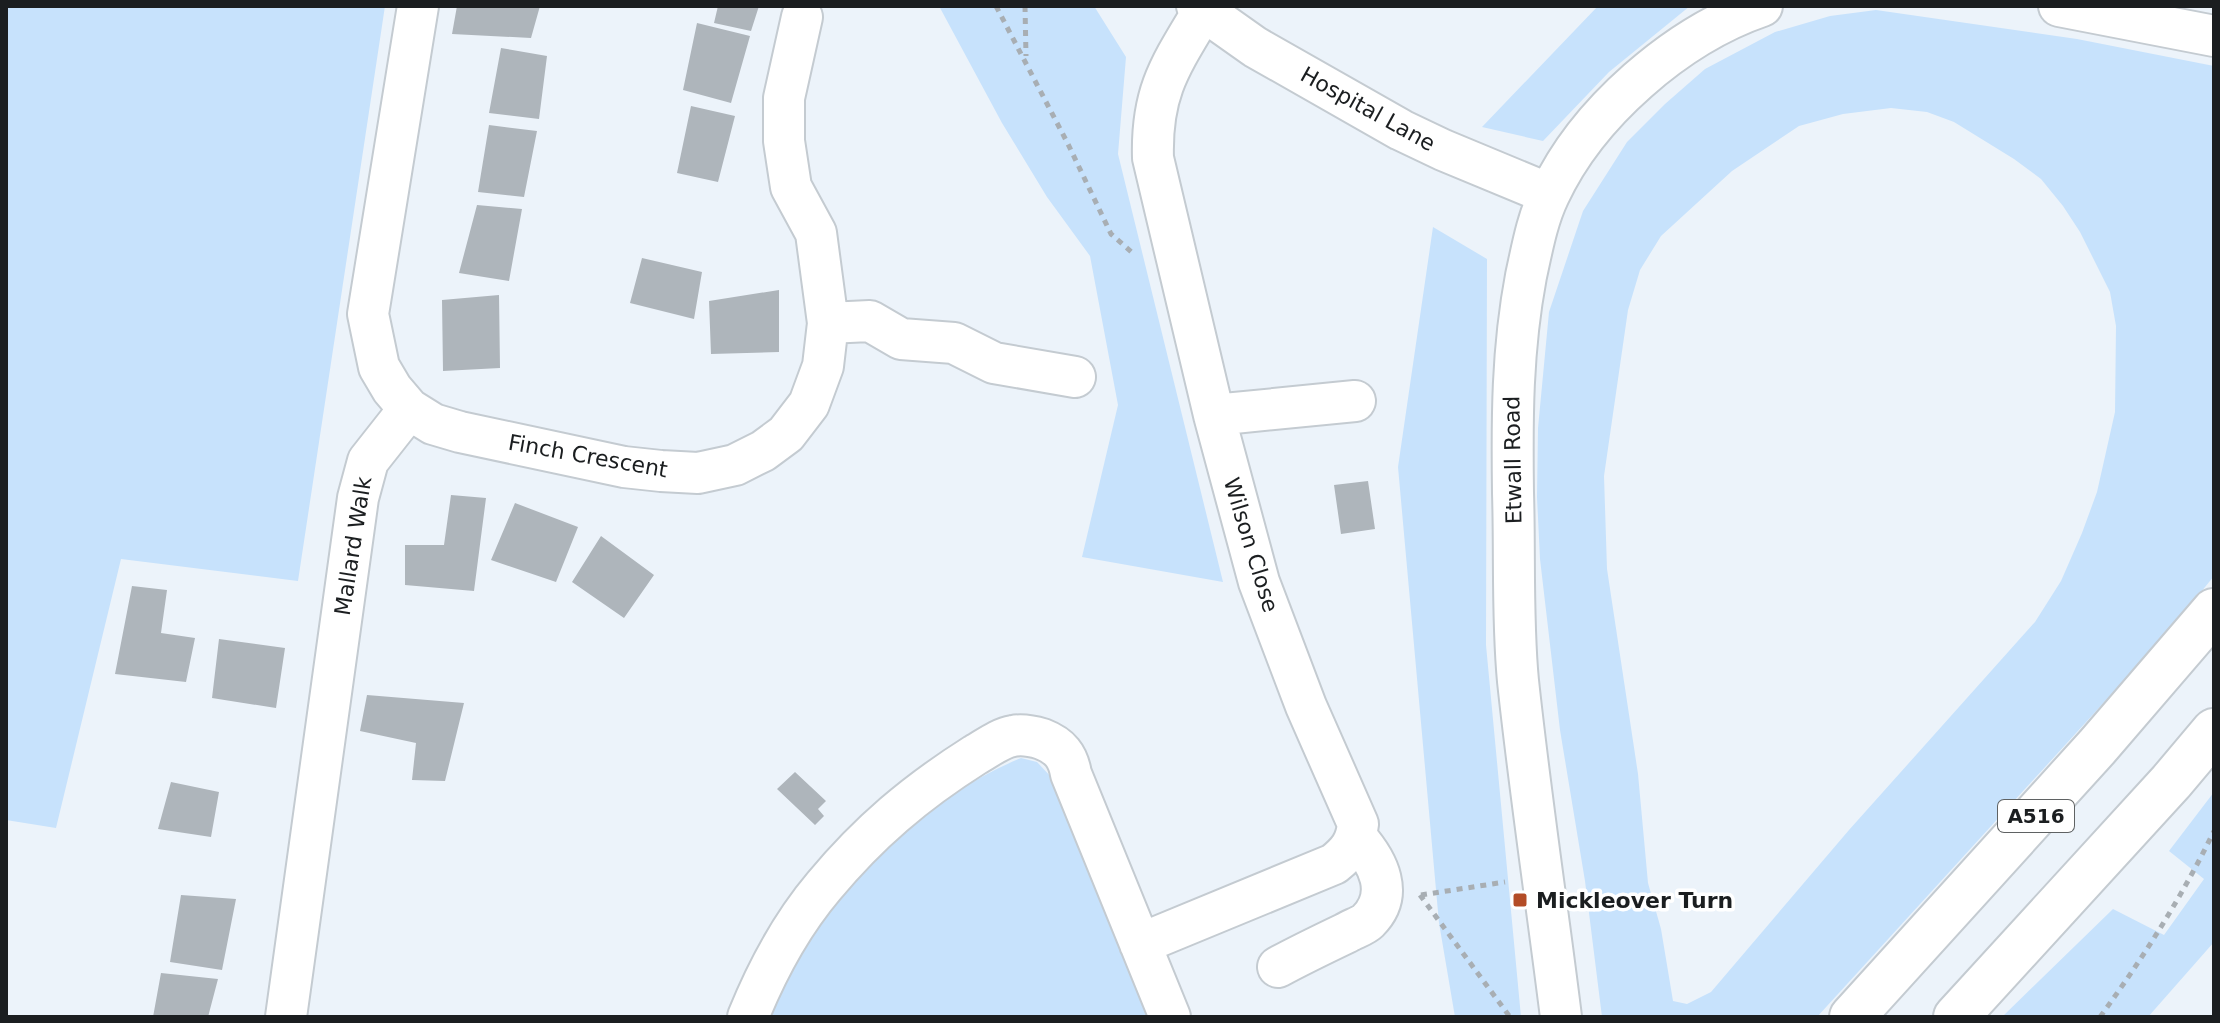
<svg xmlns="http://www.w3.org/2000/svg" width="2220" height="1023" viewBox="0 0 2220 1023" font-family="'DejaVu Sans',sans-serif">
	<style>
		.green { fill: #c7e2fc; fill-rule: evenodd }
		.building { fill: #aeb5bb }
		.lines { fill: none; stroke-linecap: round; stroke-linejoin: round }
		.minor-casing { stroke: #c4cbd1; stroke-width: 44 }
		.highway-casing { stroke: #c4cbd1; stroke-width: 48 }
		.path { stroke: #a8aeb3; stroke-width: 5; stroke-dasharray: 6 6; stroke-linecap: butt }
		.minor { stroke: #fff; stroke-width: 40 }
		.highway { stroke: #fff; stroke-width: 44 }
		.poi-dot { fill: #b34c27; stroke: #fff; stroke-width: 3 }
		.labels { text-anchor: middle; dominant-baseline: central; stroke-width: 7; stroke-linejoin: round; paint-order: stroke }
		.shield { fill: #fff; stroke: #5f6263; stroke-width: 2 }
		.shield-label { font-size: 20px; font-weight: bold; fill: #1b1e20 }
		.street-label { font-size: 22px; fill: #1b1e20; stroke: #fff }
		.poi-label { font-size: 22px; font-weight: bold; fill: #1b1e20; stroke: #fff; text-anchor: start }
	</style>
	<rect width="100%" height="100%" fill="#ecf3fa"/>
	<path class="green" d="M6,6H385L298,581L121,559L56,828L6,820Z
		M939,6H1094L1126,57L1118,154L1223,582L1082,557L1118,405L1090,256L1047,197L1002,123Z
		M1598,6H1690L1609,72L1543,141L1482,127Z
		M1876,10L2077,39L2214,66V576L2170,630L1817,1017H1602L1585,881L1560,730L1540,559L1537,497L1538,428L1549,312L1583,211L1627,142L1665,104L1705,69L1775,32L1830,16ZM1891,108L1927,112L1954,122L2014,159L2041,179L2063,206L2080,232L2110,292L2116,326L2115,412L2097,492L2082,533L2061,581L2035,622L1849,830L1711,992L1687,1004L1673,1001L1661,929L1648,883L1638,774L1607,569L1604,476L1628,310L1640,270L1661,236L1732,171L1799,126L1843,114Z
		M1433,227L1487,259L1486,645L1521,1017H1455L1439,923L1398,467Z
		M1021,758L1037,762L1053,779L1152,1017H770C783,989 794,959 811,934C861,858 937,793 1021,758Z
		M2214,792V942L2148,1017H2002L2113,909L2164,935L2204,879L2169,851Z"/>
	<path class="building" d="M457,6H540L531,38L452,34Z
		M718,6H759L751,31L714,23Z
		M697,23L750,36L731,103L683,90Z
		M501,48L547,56L539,119L489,113Z
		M691,106L735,116L718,182L677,173Z
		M489,125L537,131L524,197L478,192Z
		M477,205L522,209L509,281L459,273Z
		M642,258L702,272L694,319L630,303Z
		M779,290V352L711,354L709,301Z
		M499,295L500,368L443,371L442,300Z
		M1368,481L1375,529L1341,534L1334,485Z
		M451,495L486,498L474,591L405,585V545H444Z
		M515,503L578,527L556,582L491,560Z
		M601,536L654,575L624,618L572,582Z
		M132,586L167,590L161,633L195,638L186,682L115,674Z
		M219,639L285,648L276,708L212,698Z
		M367,695L464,703L445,781L412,780L416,743L360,731Z
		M795,772L826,801L818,809L824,816L815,825L777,789Z
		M171,782L219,792L211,837L158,829Z
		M181,895L236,899L222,970L170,962Z
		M161,973L218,979L208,1017H153Z"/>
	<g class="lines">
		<g class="minor-casing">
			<path id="minor" d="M1197,6L1255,47L1401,130L1443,150L1549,194
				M2059,6L2214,36
				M828,323L870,321L901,339L954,343L994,363L1075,377
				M409,409L433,424L460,432L624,467L661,471L698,473L735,465L763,451L786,434L809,404L823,366L828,323L816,233L791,187L784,141V98L802,17
				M1214,415L1355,401
				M1140,944L1334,864C1349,852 1356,843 1358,824L1306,706L1259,582L1214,415L1153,158C1151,92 1170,66 1203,11
				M1278,967C1300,955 1323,944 1346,933C1352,929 1363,926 1368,921C1395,894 1378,862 1357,838
				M286,1017L358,498L368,461L409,409L392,389L379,367L368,314L418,6
				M748,1017C767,970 791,925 824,886C869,832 915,793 975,755C986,749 1000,738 1013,736C1023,734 1032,736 1042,739C1060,746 1068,756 1071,774L1170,1017
				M1561,1017C1547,905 1530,793 1518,681C1512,619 1515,555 1513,493C1512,418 1512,350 1526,276C1532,249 1537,220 1549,195C1587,113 1677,35 1762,6"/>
		</g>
		<g class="highway-casing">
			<path id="highway" d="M1852,1017L2097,747L2214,611
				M1956,1017L2171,782L2214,731"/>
		</g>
		<path class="path" d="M996,6L1068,144L1111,234L1135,255
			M1025,6L1026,56
			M1420,895L1510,1017
			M1421,895L1505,882
			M2100,1017C2143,958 2182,897 2214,831"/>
		<use href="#minor" class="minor"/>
		<use href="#highway" class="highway"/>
	</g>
	<rect class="poi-dot" x="1512" y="892" width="16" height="16" rx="4"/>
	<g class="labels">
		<rect class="shield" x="1998" y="800" width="76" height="32" rx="6"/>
		<g class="shield-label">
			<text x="2036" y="816">A516</text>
		</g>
		<g class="street-label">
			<text transform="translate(1368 109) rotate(29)">Hospital Lane</text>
			<text transform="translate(588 456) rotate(10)">Finch Crescent</text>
			<text transform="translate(1513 460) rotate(-91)">Etwall Road</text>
			<text transform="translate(1251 545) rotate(73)">Wilson Close</text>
			<text transform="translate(353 546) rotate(-81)">Mallard Walk</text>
		</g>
		<g class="poi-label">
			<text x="1536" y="900">Mickleover Turn</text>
		</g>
	</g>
	<rect width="2220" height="1023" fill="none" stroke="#1b1e20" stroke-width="16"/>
</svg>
